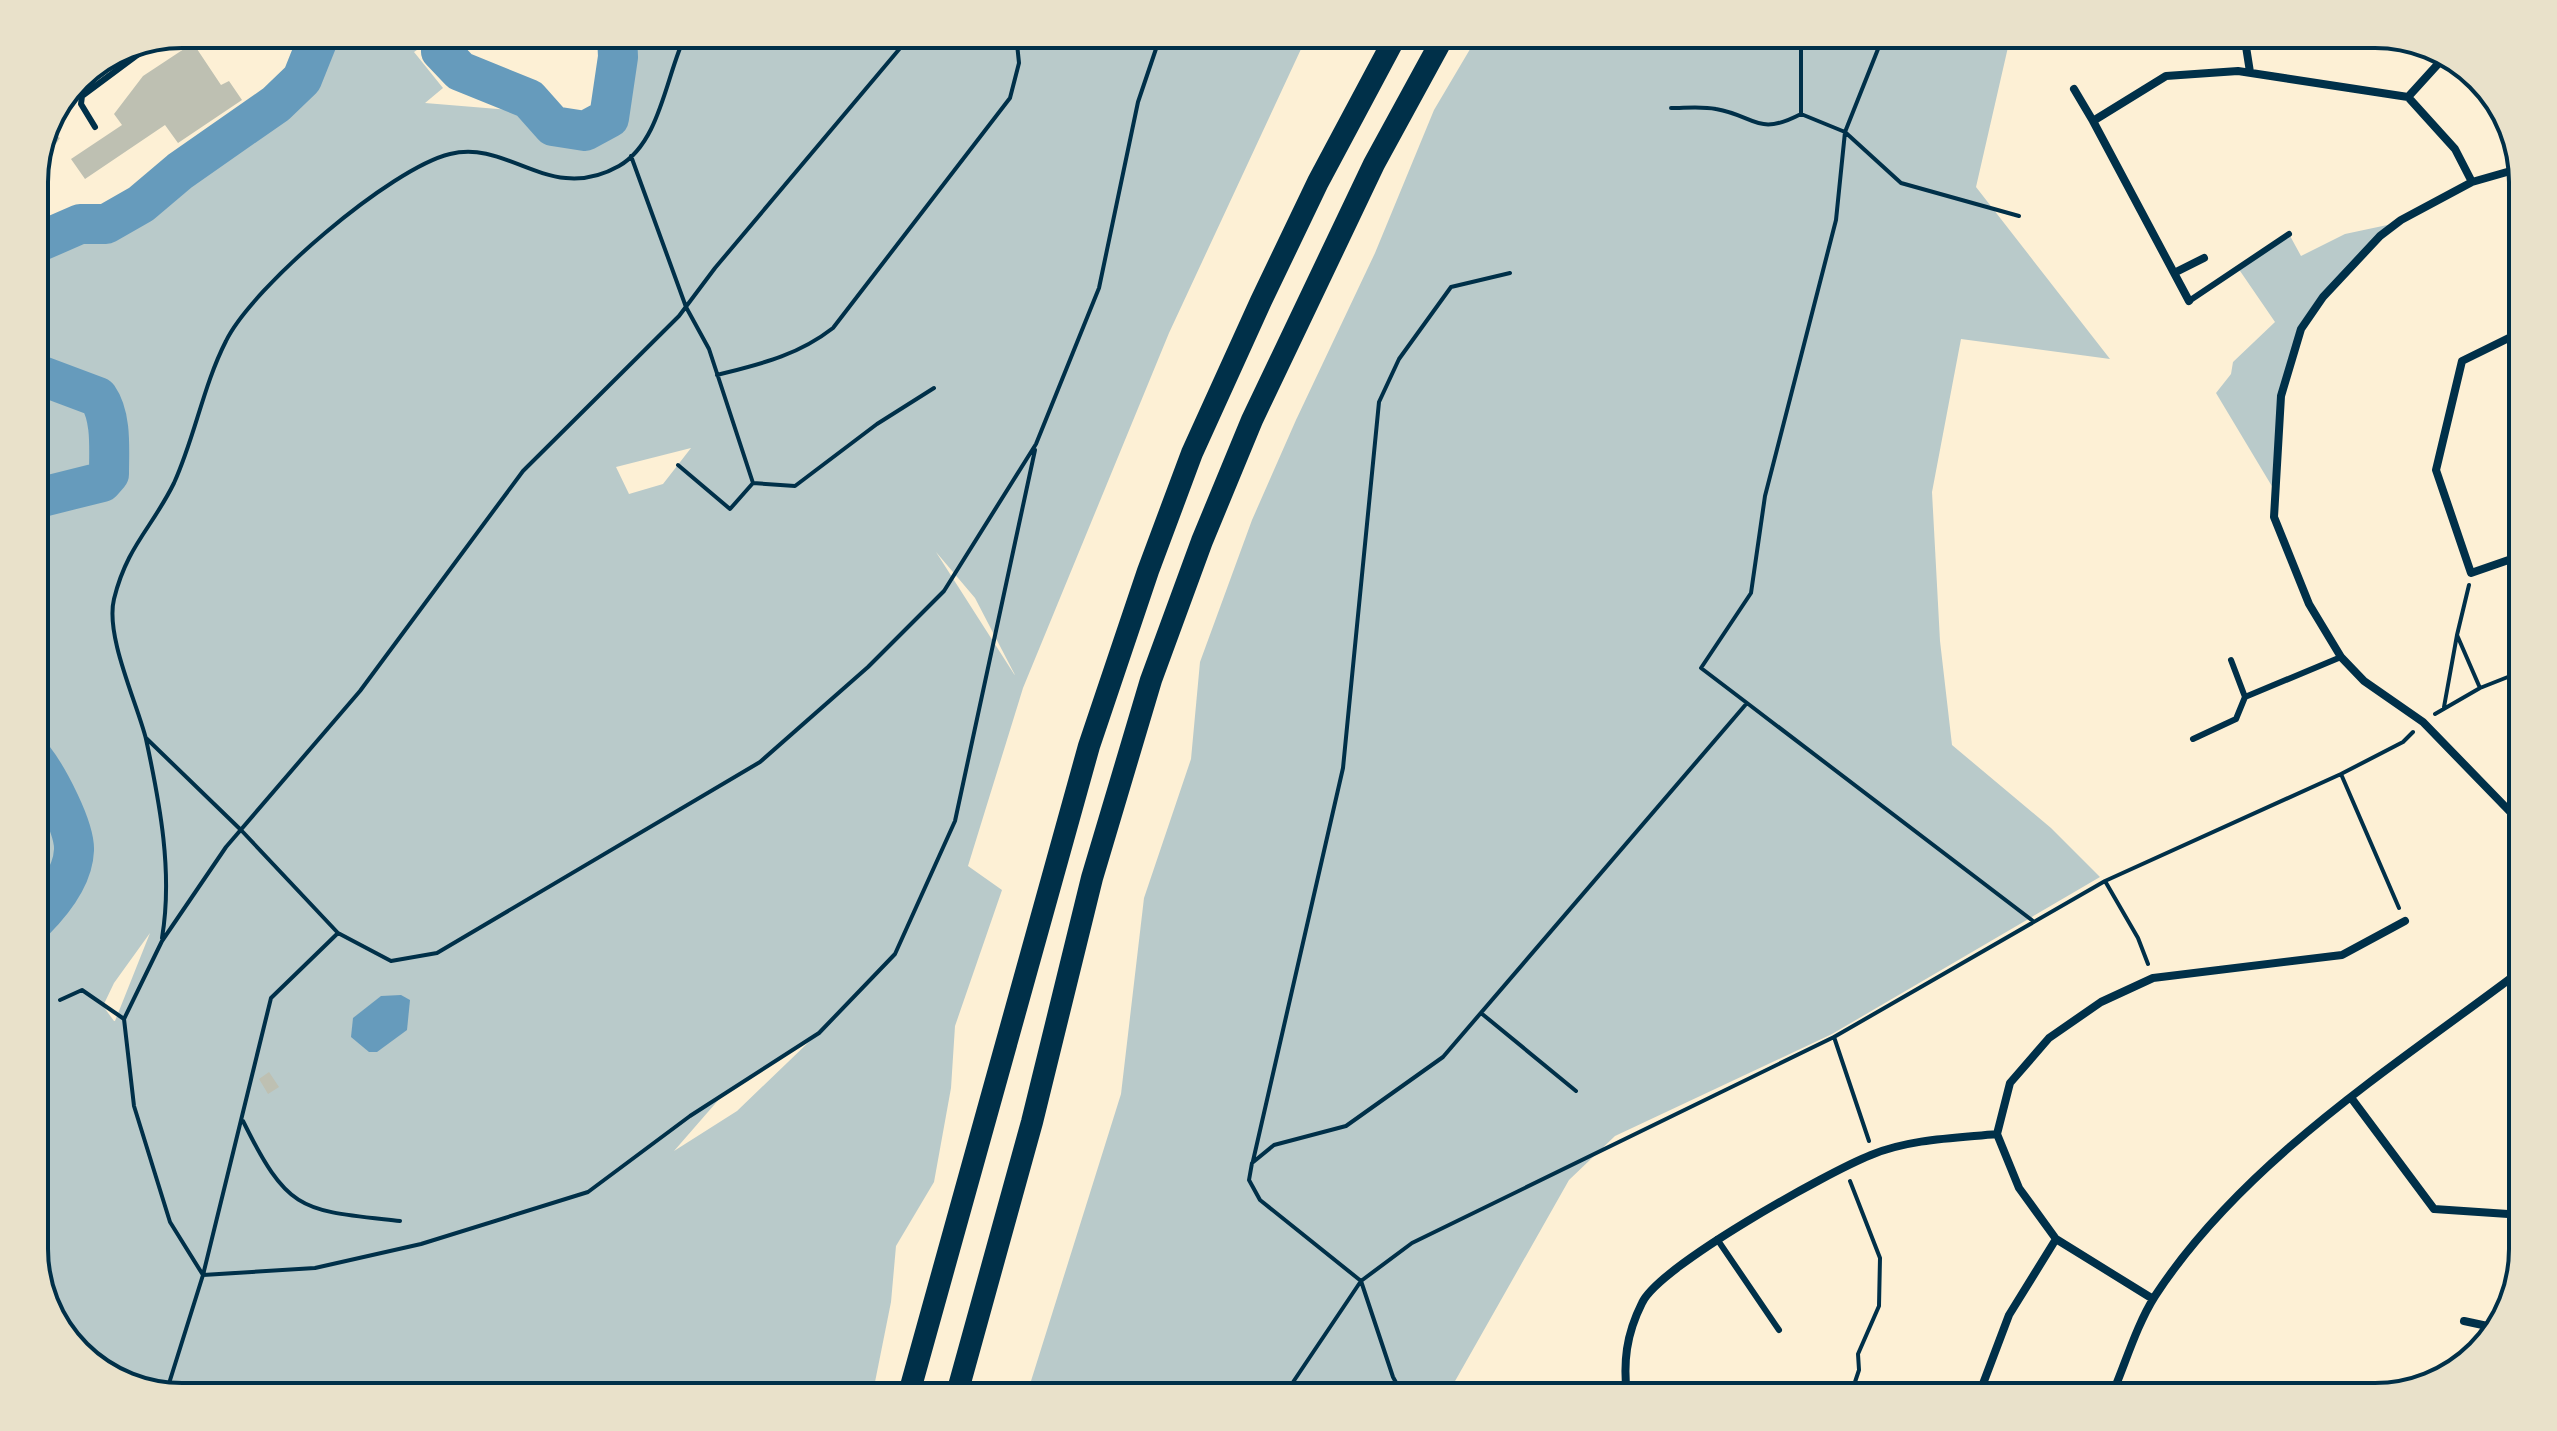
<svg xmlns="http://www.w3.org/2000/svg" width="2557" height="1431" viewBox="0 0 2557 1431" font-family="Ubuntu,sans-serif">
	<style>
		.green { fill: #b9caca; fill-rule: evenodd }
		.water { fill: #669bbc }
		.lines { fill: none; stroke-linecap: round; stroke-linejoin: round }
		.river { stroke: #669bbc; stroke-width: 40 }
		.building { fill: #bec0b2 }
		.path { stroke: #003049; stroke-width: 4 }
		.service { stroke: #003049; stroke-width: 6 }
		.minor { stroke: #003049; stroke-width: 8 }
		.trunk { stroke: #003049; stroke-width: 22 }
		.rim { fill: none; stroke: #003049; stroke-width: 4 }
	</style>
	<rect width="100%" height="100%" fill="#fdf0d5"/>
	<path class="green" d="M319,34H440L414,52L443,88L425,103L608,118L605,34H1308L1169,333L1023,688L968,866L1002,890L955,1026L951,1088L934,1182L896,1246L891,1302L872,1397H182L108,1377L59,1331L34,1259V933L39,938C51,923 75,903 81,885C96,847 55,774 34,742V504L94,484L34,499V373L98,397L105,406L109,442L115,396L38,360L34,354V261L73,234L121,228L180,171L257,118L312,61ZM691,448L663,484L629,494L616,467ZM936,552L975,598L1015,675L1014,674ZM150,933L115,1021H114L103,1006L114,983ZM813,1038L737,1111L674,1151L721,1097Z
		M1479,34H2011L1976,187L2110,359L1961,339L1932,492L1940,641L1952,745L2051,828L2100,877L1832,1034L1615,1136L1569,1180L1446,1397H1026L1121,1094L1144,898L1191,759L1200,662L1252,520L1296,420L1375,253L1434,110Z
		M2392,224L2323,297L2301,329L2280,415L2276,493L2216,393L2231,374L2233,362L2275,322L2238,268L2289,234L2301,256L2345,234Z
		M34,759C48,777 75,828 74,850C73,876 52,903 34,921Z"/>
	<path class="water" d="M401,995L410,1000L407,1030L377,1052H369L351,1037L353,1018L381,996Z"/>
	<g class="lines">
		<path class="river" d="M444,34L441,51L460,71L529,99L553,126L585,131L609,118L618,57L617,34
			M34,244L80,224H106L141,204L180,171L276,104L302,79L320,34
			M34,373L98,397C112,417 109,450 109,474L102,482L34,499
			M34,759C48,777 75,828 74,850C73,876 52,903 34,921"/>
	</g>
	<path class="building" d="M193,43L221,85L229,81L242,100L178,143L165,125L85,179L71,159L122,125L114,114L143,76Z
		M52,133L60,138L36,172H35Z
		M269,1072L279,1087L268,1094L259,1079Z"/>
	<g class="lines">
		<path class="path" d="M1801,34V114L1845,132L1901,183L2019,216
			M1671,108C1685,108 1702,106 1716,109C1756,116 1757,137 1801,114
			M631,156L686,307L709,349L753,483L730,509L678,465
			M717,375C760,364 797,356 833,328L1010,98L1019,63L1016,34
			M753,483L795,486L877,424L934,388
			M2469,585L2457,635L2480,688
			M1747,703L2033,921
			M2444,707L2457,635
			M2435,714L2480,688L2523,671
			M146,738L241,830L338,933
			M2341,774L2399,908
			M2105,881L2138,938L2148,964
			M162,938C173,873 160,804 146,739C137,703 105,636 114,599C127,546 152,528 174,483C195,437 203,386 226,341C252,287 391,168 450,154C509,139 550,205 619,166C661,142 666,74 686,34
			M60,1000L82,990L124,1019L162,941L226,847L360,691L523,471L679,316L715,268L912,34
			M1481,1013L1576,1091
			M124,1019L134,1106L170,1222L203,1275L315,1268L421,1244L588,1192L690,1116L819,1033L895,954L955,821L1035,450
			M1834,1037L1869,1141
			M243,1121C289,1214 302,1210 400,1221
			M1253,1161L1343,768L1379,402L1399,359L1451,287L1510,273
			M1850,1181L1880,1258L1879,1306L1858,1354L1859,1370L1850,1397
			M166,1393L203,1275L271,998L338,933L391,961L437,953L760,762L868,667L944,591L1036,444L1099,288L1138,102L1161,34
			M1283,1397L1361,1281L1412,1243L1834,1037L2105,881L2341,774L2403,742L2413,732
			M1404,1397L1393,1377L1361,1281L1260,1200L1249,1180L1252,1163L1274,1145L1346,1126L1443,1057L1747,703L1701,668L1751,593L1765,496L1836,220L1845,132L1884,34"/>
		<path class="service" d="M95,127L81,104L82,96L160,38
			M2189,301L2289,234
			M2231,660L2245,697L2341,657
			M2193,739L2236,719L2245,697
			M1717,1239L1779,1330"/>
		<path class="minor" d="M2244,34L2250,72
			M2074,89L2093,121
			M2408,97L2438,64L2441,51
			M2521,168L2472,182L2401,220L2380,236L2323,297L2301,329L2281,396L2274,517L2309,604L2341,657L2364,681L2423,722L2523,825
			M2176,272L2204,258
			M2189,301L2093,121L2166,76L2238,71L2408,97L2455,149L2472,182
			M2523,331L2462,361L2436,470L2471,573L2523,555
			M2352,1099L2434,1209L2523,1215
			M2153,1299L2056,1239L2019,1188L1997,1134L2010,1083L2049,1038L2101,1002L2153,978L2342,955L2405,921
			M2464,1321L2492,1327V1334
			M2492,1327L2505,1316
			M1627,1397C1623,1362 1626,1335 1642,1303C1659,1266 1828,1172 1871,1155C1909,1139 1956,1138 1997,1134
			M1978,1397L2009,1315L2056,1239
			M2111,1397C2125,1365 2136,1326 2155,1296C2244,1160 2395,1066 2523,969"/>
		<path class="trunk" d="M908,1397L1089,746L1148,571L1192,453L1261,301L1318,182L1397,34
			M956,1397L1032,1122L1092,878L1151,680L1202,541L1252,420L1374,164L1445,34"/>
	</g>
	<path d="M0 0H2557V1431H0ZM182 48H2375A134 134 0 0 1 2509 182V1249A134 134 0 0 1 2375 1383H182A134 134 0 0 1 48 1249V182A134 134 0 0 1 182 48Z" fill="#e9e1ca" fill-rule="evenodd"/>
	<path class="rim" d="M182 48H2375A134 134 0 0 1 2509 182V1249A134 134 0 0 1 2375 1383H182A134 134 0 0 1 48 1249V182A134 134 0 0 1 182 48Z"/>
</svg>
